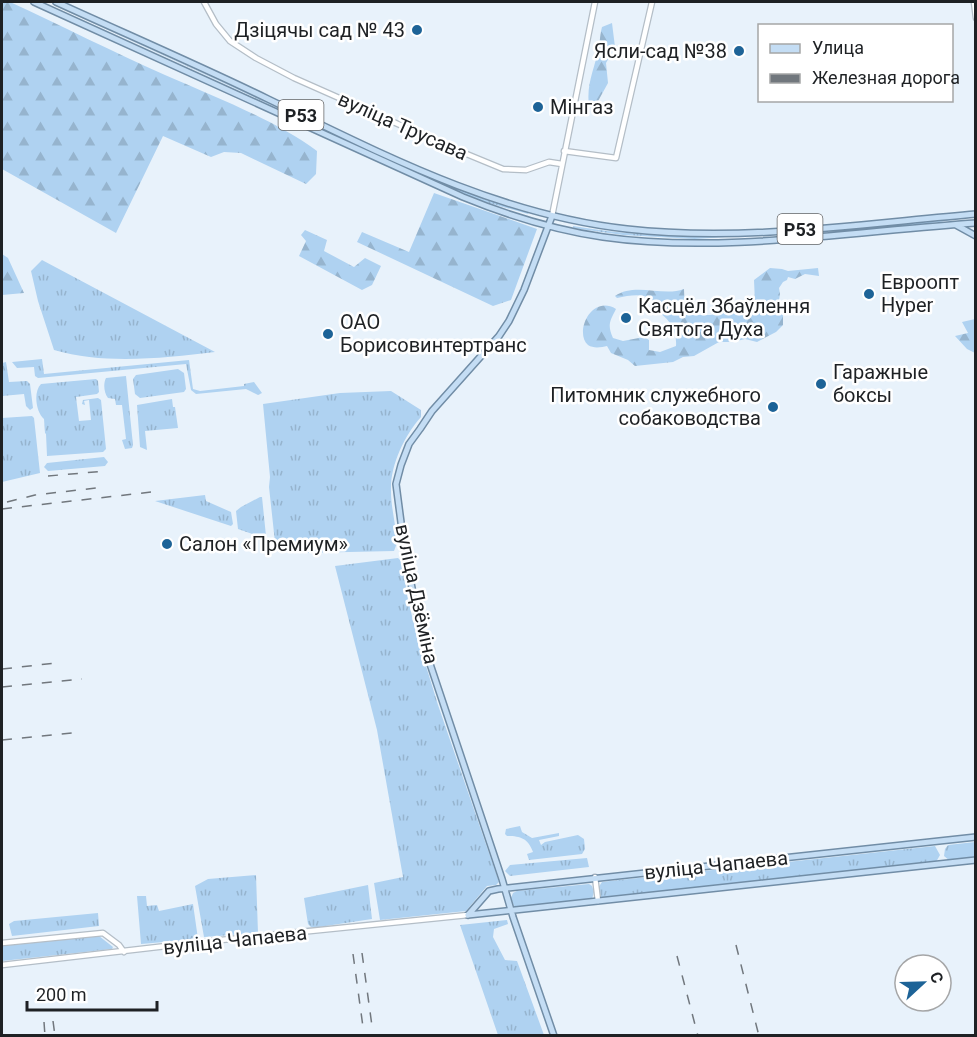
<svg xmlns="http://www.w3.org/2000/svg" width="977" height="1037" viewBox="0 0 977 1037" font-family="Roboto,sans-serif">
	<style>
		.grass { fill: url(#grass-tufts) }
		.forest { fill: url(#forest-firs) }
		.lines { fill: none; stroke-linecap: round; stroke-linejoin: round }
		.minor-casing { stroke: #b4bec7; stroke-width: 7 }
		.major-casing { stroke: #718da6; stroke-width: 8 }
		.minor { stroke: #fff; stroke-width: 4.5 }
		.major { stroke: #c4ddf4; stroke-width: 5 }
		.rail { stroke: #71777d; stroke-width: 1.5; stroke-dasharray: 10 10; stroke-linecap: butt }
		.poi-dot { fill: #1d6397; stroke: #fff; stroke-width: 2 }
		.labels { text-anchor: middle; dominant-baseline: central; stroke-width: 5; stroke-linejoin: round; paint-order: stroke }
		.shield { fill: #fff; stroke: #626466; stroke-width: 1.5 }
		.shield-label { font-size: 18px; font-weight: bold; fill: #1e2124 }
		.poi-label { font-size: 20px; fill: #1e2124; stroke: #fff; text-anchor: start }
		.street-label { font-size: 20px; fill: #1e2124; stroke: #fff }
	</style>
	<defs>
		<pattern id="grass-tufts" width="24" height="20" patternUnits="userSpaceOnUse" patternTransform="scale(1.5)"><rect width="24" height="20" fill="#afd2f1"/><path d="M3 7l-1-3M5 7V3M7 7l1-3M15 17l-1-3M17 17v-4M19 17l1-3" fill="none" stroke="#96b4ce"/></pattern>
		<pattern id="forest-firs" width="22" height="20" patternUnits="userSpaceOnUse" patternTransform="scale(1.5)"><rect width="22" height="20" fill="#afd2f1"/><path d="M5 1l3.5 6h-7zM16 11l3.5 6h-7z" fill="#96b4ce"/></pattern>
	</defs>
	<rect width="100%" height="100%" fill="#e8f2fb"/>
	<path class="grass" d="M47,2L446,184L483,199L529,212L528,214L482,201L458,191Z
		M972,217L926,224L695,239L623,235L573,228V226C705,249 840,228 972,217Z
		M42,260L215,352C163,358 106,365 54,350L38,301L31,271Z
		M42,359L44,374L189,360L193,389L200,391L244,386V384L254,382L262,393L258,395L246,389L196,394L191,390L186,364L38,378L35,376L34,367L17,368L12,362Z
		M6,362L9,382L27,381L30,384L33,408L30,410L26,406L24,394L2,396V363Z
		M178,369L184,373L186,389L184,392L140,398L135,394L133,379L136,375Z
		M126,376L133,445L132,448L125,449L122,440L126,439L122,405H116L115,399L108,398C104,393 103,384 106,378Z
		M96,379L98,381L99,392L97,394L76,397L79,421L91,420L89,400L84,401L85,405L82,404L83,400L98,398L101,400L106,449L103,452L47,456L46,434L45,433L44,419C36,412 33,392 41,384Z
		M391,391L421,410V417C404,436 390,466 391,491C391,508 396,525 397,543L394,551L304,553L275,542L269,487L270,477L263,404L340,393Z
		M172,399L173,407H175L178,428L145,431L147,450L140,447L137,405Z
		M32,416L34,418L40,473L2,482V418Z
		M104,457L108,462L105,466L48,471L44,467L47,463Z
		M205,495L206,501L231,512L233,524L231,526L155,501Z
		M260,497H262L266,536L264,538L238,529L236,511L241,507Z
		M398,558L402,562L408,600L418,640L438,705L499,882L496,885L487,886L466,911L380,920L374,883L403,877L377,730L335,566Z
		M520,826L522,832L532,838L559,833V836L539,840L541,845L545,842L578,835L584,839L585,849L582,854L529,860L527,854L533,852C528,838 520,836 507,836L505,834L506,829Z
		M975,842V858L950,861L944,856L945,849L948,845Z
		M935,846L940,855L936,862L603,898L600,897L598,888L602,882L610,881Z
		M587,858L589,867L510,876L505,871L510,865Z
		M256,875L258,933L204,937L195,886L208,879Z
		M589,884L592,886L594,892L592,899L588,900L517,907L514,906L511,898L513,893L517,891Z
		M368,885L372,919L319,927H311L308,924L304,898Z
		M137,896H146L147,906L157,905L159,911L193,904L198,939L141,944Z
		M98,913L99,926L12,936L9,924L14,921Z
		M507,920L508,924L494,929L493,937L505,960L517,961L544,1035H498L460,925Z
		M99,936L113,947L112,949L2,961V946Z"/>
	<path class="forest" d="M2,2H10C62,26 113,52 165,75C215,97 273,119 317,151L316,174L306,184L241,153L224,152L211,157L163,136L116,233L2,169Z
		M612,23L615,47L606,63L608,83L597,103L589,106C586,83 595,68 599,47C600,40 600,34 602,27Z
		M434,193L537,229L511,300L493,306L357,242L362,232L409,252Z
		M305,230L327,240L324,251L354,267L365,258L381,266L372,285L362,290L299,256L306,241L301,235Z
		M2,254L8,258L24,293L2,295Z
		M770,268L782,269L788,271L818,268L819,276L805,274L795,279L788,277L787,280L783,282L779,288L780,294L778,306L783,314V325L776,332L757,342L745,339L733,342H719L694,356L683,357L673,362L635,366L628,360L611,353L607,346C602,347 594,349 588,345C574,333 591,294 616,309C610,321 607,325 613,338L623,341L644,337L649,340V350L660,352L676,346C677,332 671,321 660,313C654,291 635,294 617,298L615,296C635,282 663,297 684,289L685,315H711L755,303L754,280Z
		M975,319H976L975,353L967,349L955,336L968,333L962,322Z"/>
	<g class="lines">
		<g class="minor-casing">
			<path id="minor" d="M204,2L216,24L230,41L256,58L294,78L452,148L503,169L526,170L549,162L562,164
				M974,2L976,18
				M564,151L616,158L652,2
				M552,216L595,2
				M595,877L598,901
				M2,943L103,933L119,945L124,952
				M2,965L201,942L468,915"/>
		</g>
		<g class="major-casing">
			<path id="major" d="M34,2L463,197C507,215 555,230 603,237C721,254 856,231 976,223
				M56,2C126,34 198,65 268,99C382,154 498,215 627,229C742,242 860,224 976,214
				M552,216L524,290L509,321L499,336L432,411L420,429L409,444L401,465L396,484L405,553L423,643L502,879L513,917L554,1036
				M956,225L976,236
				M468,915L489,891L498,889L976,837
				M468,915L976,860"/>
		</g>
		<use href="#minor" class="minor"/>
		<use href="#major" class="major"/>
		<path class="rail" d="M48,476L105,471
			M7,502L35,495L105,487
			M2,509L151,492
			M2,669L56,663
			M2,687L82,679
			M2,740L72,733
			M736,945L759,1036
			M362,953L372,1026
			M353,954L363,1027
			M677,956L698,1036
			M53,1021L55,1036
			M44,1022L45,1036"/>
	</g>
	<g class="poi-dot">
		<circle cx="417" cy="30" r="6"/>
		<circle cx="739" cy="51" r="6"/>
		<circle cx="538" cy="107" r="6"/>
		<circle cx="869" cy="294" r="6"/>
		<circle cx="626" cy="318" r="6"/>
		<circle cx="328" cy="334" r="6"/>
		<circle cx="821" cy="384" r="6"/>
		<circle cx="773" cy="407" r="6"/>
		<circle cx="167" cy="544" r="6"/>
	</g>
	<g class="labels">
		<g class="shield">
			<rect x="278.5" y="100" width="45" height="30" rx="4.5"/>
			<rect x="777.5" y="214" width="45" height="30" rx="4.5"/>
		</g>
		<g class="shield-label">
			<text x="301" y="115">Р53</text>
			<text x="800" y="229">Р53</text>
		</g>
		<g class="poi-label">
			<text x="405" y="30" text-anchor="end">Дзіцячы сад № 43</text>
			<text x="727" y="51" text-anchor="end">Ясли-сад №38</text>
			<text x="550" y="107">Мінгаз</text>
			<text x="881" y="282">Евроопт<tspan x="881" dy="23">Hyper</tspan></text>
			<text x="638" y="306">Касцёл Збаўлення<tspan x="638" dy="23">Святога Духа</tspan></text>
			<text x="340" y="322">ОАО<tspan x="340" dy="23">Борисовинтертранс</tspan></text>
			<text x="833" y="372">Гаражные<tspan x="833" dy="23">боксы</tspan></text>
			<text x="761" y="395" text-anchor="end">Питомник служебного<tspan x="761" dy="23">собаководства</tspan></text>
			<text x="179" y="544">Салон «Премиум»</text>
		</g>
		<g class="street-label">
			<text transform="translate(403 126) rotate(24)">вуліца Трусава</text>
			<text transform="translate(417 594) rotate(78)">вуліца Дзёміна</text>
			<text transform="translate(716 865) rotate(-6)">вуліца Чапаева</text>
			<text transform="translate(235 940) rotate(-6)">вуліца Чапаева</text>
		</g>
	</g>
	<rect width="977" height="1037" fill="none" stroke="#1e2124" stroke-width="6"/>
	<rect x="758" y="24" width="195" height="78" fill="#ffffff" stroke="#a5a6a7" stroke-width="1.5"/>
	<rect x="770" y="44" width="30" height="9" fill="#c4ddf4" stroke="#a5a6a7" stroke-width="1.5"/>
	<text x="812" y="54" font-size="18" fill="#1e2124">Улица</text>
	<rect x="770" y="74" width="30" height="9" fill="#71777d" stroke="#a5a6a7" stroke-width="1.5"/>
	<text x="812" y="84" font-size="18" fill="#1e2124">Железная дорога</text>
	<g transform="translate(923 983) rotate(68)"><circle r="28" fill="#ffffff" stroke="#a5a6a7" stroke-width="1.5"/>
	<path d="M0-4.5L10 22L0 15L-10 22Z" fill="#1d6397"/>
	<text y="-9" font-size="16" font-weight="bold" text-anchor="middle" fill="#1e2124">С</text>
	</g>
	<path d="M27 1001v9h130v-9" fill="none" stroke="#1e2124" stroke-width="3"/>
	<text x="36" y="1001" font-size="18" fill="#1e2124" stroke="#ffffff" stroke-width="4.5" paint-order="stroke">200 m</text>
</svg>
